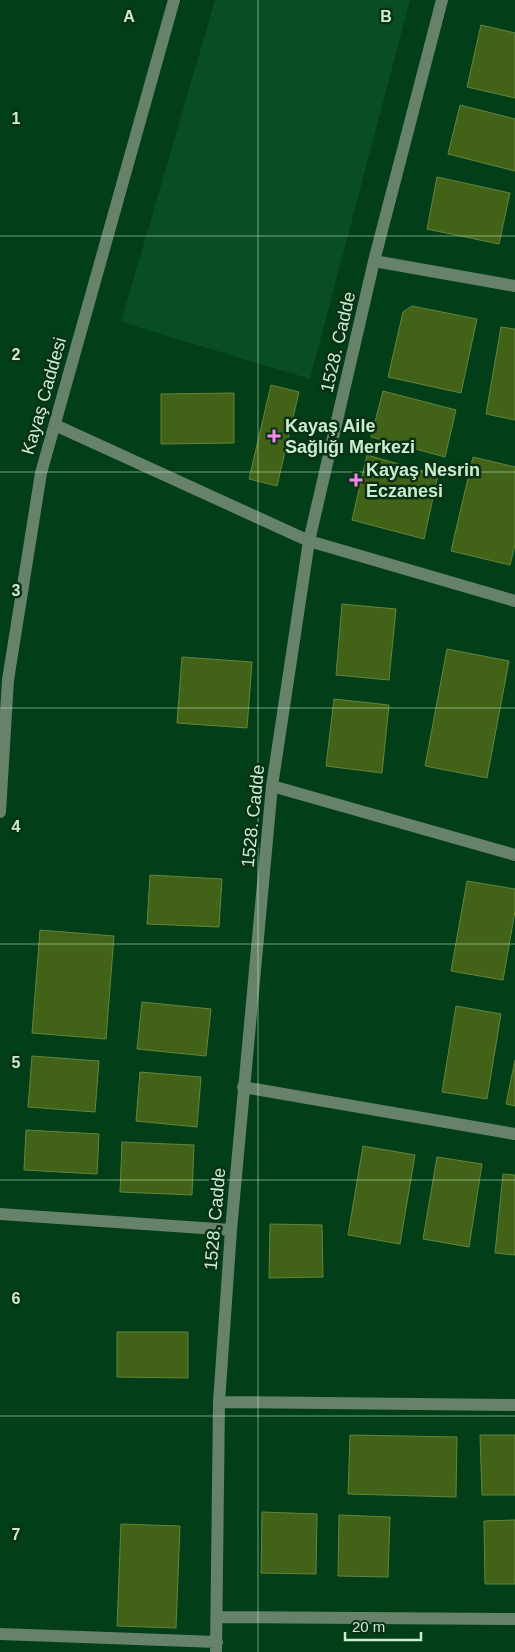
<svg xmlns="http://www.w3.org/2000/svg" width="515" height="1652" viewBox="0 0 515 1652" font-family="Helvetica,sans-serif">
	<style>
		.built { fill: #094d24 }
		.building { fill: #426217; stroke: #63853d }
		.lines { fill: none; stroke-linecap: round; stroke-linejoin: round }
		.minor { stroke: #66826b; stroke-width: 12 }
		.grid { fill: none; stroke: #cbeed1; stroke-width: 1; stroke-opacity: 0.55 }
		.poi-dot { fill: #f689ed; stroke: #0a3116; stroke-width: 2 }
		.labels { text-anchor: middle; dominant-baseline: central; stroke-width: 5; stroke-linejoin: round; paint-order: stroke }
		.street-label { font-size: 18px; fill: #cbeed1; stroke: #0a3116 }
		.poi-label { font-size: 18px; font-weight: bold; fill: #cbeed1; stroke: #0a3116; text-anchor: start }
		.grid-label { font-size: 16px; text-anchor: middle; font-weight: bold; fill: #cbeed1; stroke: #0a3116; stroke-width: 5; stroke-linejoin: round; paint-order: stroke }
	</style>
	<rect width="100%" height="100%" fill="#023e18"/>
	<path class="built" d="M215,0H410L310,379L121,322Z"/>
	<path class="building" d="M481,25L515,33V98L467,87Z
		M460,105L515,119V171L448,154Z
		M437,177L510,193L499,244L427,229Z
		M412,306L477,319L461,393L388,377L403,312Z
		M501,327L515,329V420L486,414Z
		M271,385L299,392L277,486L249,479Z
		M383,391L456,410L445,457L371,437Z
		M234,393V443L161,444V394Z
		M367,455L438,475L424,539L352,520Z
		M473,457L515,467V545L510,565L451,551Z
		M342,604L396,609L389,680L336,675Z
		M447,649L509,661L487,778L425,766Z
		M182,657L252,662L247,728L177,723Z
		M334,699L389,705L382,773L326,766Z
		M150,875L222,879L219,927L147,924Z
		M467,881L515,889V911L503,980L451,971Z
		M40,930L114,936L106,1039L32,1033Z
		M142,1002L211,1009L206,1056L137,1049Z
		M456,1006L501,1014L487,1099L442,1092Z
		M32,1056L99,1061L95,1112L28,1107Z
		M515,1060V1106L506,1104Z
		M140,1072L201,1077L197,1127L136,1121Z
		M26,1130L99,1134L97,1174L24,1170Z
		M122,1142L194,1145L192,1195L120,1192Z
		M363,1146L415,1155L400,1244L348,1235Z
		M437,1157L482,1164L469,1247L423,1239Z
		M503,1174L515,1175V1255L495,1253Z
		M270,1224L322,1225L323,1277L269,1278Z
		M117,1332H188V1378L117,1377Z
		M350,1435L457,1437L456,1497L348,1494Z
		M480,1435H515V1495H482Z
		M262,1512L317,1514L316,1574L261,1573Z
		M339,1515L390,1517L388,1577L338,1576Z
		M515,1520V1584H485L484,1521Z
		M121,1524L180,1526L176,1628L117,1626Z"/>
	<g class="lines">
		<path class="minor" d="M374,261L515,286
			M55,425L309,541L515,601
			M272,786L515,855
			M0,812L8,680L41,473L174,0
			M243,1087L515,1134
			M0,1214L231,1230
			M219,1402L515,1405
			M217,1617L515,1619
			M0,1634L217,1642
			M216,1652L219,1402L231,1230L272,786L309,541L374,261L442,0"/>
	</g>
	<path class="grid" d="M258,0V1652M0,236H515M0,472H515M0,708H515M0,944H515M0,1180H515M0,1416H515"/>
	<g class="poi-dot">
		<path d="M271.5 428.5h5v5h5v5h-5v5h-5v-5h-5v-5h5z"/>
		<path d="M353.5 472.5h5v5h5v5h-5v5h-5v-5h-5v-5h5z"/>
	</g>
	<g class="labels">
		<g class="street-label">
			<text transform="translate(338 342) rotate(-77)">1528. Cadde</text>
			<text transform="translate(44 396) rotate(-74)">Kayaş Caddesi</text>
			<text transform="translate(253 816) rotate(-84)">1528. Cadde</text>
			<text transform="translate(215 1219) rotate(-85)">1528. Cadde</text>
		</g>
		<g class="poi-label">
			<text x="285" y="426">Kayaş Aile<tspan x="285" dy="21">Sağlığı Merkezi</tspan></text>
			<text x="366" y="470">Kayaş Nesrin<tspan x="366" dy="21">Eczanesi</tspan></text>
		</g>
	</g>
	<g class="grid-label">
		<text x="129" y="22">A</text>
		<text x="386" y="22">B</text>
		<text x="16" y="124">1</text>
		<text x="16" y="360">2</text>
		<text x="16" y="596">3</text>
		<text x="16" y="832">4</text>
		<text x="16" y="1068">5</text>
		<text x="16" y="1304">6</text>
		<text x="16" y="1540">7</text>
	</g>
	<path d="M345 1632v8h76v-8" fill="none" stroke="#cbeed1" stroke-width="2.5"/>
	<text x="352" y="1632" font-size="15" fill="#cbeed1" stroke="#0a3116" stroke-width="4" paint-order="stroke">20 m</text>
</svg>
